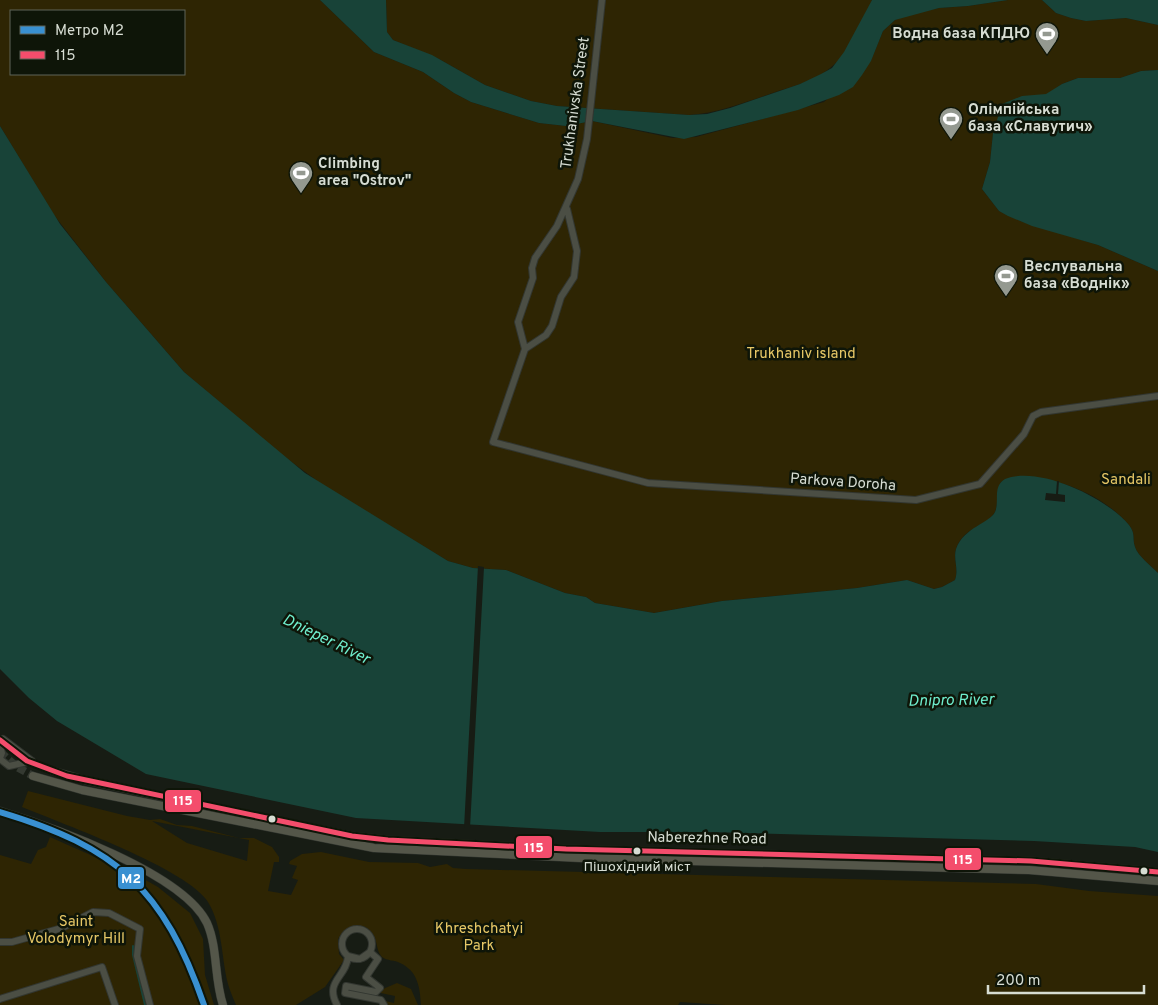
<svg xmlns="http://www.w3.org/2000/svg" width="1158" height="1005" viewBox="0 0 1158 1005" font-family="Overpass,sans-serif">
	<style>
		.green { fill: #2e2503; fill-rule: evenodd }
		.water { fill: #184338 }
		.pier { fill: #171c14 }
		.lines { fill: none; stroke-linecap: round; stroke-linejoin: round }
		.stream { stroke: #184338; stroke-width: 2 }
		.major-tunnel { stroke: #343931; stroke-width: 8; stroke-dasharray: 8 4; stroke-linecap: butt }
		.minor-casing { stroke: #323630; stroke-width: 8 }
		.major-casing { stroke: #323630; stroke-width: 9 }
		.minor { stroke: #4b4e44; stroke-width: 6 }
		.major { stroke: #545649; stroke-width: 8 }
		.bus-1-casing { stroke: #0e1508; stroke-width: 9 }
		.bus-1 { stroke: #f44d6c; stroke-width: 5 }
		.metro-1-casing { stroke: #0e1508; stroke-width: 10 }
		.metro-1 { stroke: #3990d1; stroke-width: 6 }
		.bus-dot { fill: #d7ddd3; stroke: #0e1508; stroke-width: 2 }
		.labels { text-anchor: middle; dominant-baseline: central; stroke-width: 5; stroke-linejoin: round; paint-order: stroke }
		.bus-label { font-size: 14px; fill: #d7ddd3; stroke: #0e1508 }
		.poi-label { font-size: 15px; font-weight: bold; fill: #d7ddd3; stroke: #0e1508; text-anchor: start }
		.street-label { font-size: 15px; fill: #d7ddd3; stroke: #0e1508 }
		.park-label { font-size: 15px; fill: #e6c766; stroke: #0e1508 }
		.water-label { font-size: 16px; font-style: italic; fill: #6fedcd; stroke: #0e1508 }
		.line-badge { stroke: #0e1508; stroke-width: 2 }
		.badge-label { font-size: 14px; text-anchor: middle; font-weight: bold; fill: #fff }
	</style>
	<rect width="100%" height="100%" fill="#171c14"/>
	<path class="green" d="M0,0H320L374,52L423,72L454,93L471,102L539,123L566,126L592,121L672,138L696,137L824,102L871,60L883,31L895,20L907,15L939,8L968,6L1008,0H1042L1056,13L1071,18L1086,21L1126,18L1158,25V70L1141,71L1120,78H1078L1062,84L993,133L990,162L982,189L999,211L1023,222L1098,245L1158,271V573C1151,566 1138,556 1135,547C1132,538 1136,534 1129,525C1101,492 1043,469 1001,482C995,492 1000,506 993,515C984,527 964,527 956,549C953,559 959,569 955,580L942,587L934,589L907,580L857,588L722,601L654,613L595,603L586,597L565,593L506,570L473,568L448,561L327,488L278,452L184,372L106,282L54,215L0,126ZM11,11H184V74H11Z
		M386,0H872C863,22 850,53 830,68C812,83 788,87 767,95C740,104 717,113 689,115L557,106L531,101L485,85L439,59L393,40L387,32Z
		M28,791L127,816L150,820L160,819L177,825L192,826L239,838H254L272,847L279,857V862H274L268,891L291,895L298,880L292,878L297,866L289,864L290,861L302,854L321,852L369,862L418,863L430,867L447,864L453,868L466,869L1036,884L1089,891L1158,896V1005H725L680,1002L678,1005H421C420,988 418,971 400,963C395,960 387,961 382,957C376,950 378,944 374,936C366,919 345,925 338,939L339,954L344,960L325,987L296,1005H236C233,998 230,991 228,984C221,956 223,927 208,902C188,869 63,824 22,807ZM152,821L249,840L247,861L187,843Z
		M50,837L142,878L158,887L190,913L203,939L205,975L214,1005H0V855L31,864L38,850L46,847Z
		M397,983L411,989L418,1005H384L381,1000L394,1003L395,996L376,992Z"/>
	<path class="water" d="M320,0H386L387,32L393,40L432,55L485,85L531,101L557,106L689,115L707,114L730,108L800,84L821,74L832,68L844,52L872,0H1008L968,6L939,8L895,20L883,31L871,61L862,75L853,87L839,95L798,110L684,139L592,121L566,126L539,123L471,102L454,93L423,72L374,52Z
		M1042,0H1158V25L1126,18L1086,21L1071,18L1056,13Z
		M1158,70V271L1098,245L1032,226L1008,216L999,211L982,189L990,162L993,133L1002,104L1022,96L1046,94L1062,84L1078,78H1120L1141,71Z
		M0,126L60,224L106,282L184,372L305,473L448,561L473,568L506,570L565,593L586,597L595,603L654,613L722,601L857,588L907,580L934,589L942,587L955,580C959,569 953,559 956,549C964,527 990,523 995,512C1000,501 992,487 1005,479C1039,465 1107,498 1129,525C1136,534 1132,538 1135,547C1138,556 1151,566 1158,573V852L1135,847L1034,841L709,832H600L356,818L146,774L57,721L29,698L0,669Z"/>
	<path class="pier" d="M1057,481H1059L1058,494L1065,495V502L1045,500L1046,493L1056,494Z
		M478,566L484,567L470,828H464Z"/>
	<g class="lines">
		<path class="stream" d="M133,946V955L145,1005"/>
		<path class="major-tunnel" d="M0,740L27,761L53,771
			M0,752L17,767L33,776"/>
		<g class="minor-casing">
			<path id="minor" d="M602,0L587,139L578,179L557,226L535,258L532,268L533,278L518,322L525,349L493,442L648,483L916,500L980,484L1024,434L1033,416L1041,412L1158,396
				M525,349L546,335L552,326L561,297L574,277L577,251L567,209
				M3,739L32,761
				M0,746L2,753L0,758
				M0,759L9,766L32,761
				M342 944a15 15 0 1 1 30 0a15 15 0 1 1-30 0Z
				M0,942H12L62,928L93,912L109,913L140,929L137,956L150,1005
				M0,999L102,967L115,1005
				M337,1005C324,981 347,977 348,956L360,959L370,952L378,959L366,977L380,988L376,992L346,986L345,993L381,1000L384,1005"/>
		</g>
		<g class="major-casing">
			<path id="major" d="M53,771L85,780L273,820L352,836L388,840L566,849L1031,861L1158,872
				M33,776L82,790L374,848L580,858L1029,870L1158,881
				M0,811C52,827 183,873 207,923C218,948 214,978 223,1005"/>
		</g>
		<use href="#minor" class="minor"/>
		<use href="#major" class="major"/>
		<g class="bus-1-casing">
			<path id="bus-1" d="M0,740L27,761L67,776L352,836L388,840L566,849L1031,861L1158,872"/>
		</g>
		<use href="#bus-1" class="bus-1"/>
		<g class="metro-1-casing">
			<path id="metro-1" d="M0,812C117,847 164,889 204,1005"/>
		</g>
		<use href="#metro-1" class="metro-1"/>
	</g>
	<defs>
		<g id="stadium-pin" transform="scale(1.25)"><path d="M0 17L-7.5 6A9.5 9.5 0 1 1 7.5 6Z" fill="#949990" stroke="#0e1508"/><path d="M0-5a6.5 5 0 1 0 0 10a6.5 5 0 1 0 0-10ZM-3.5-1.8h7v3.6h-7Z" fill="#fff"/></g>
	</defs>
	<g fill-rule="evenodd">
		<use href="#stadium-pin" x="1047" y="34"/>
		<use href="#stadium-pin" x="951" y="119"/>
		<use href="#stadium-pin" x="301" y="173"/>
		<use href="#stadium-pin" x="1006" y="276"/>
	</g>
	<g class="bus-dot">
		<circle cx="272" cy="819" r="4.5"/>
		<circle cx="637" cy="851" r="4.5"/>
		<circle cx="1144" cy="871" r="4.5"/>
	</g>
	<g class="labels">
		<g class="bus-label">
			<text x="637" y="867">Пішохідний міст</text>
		</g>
		<g class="poi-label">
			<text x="1030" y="34" text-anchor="end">Водна база КПДЮ</text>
			<text x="968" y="110">Олімпійська<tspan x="968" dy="17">база «Славутич»</tspan></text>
			<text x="318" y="164">Climbing<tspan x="318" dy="17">area "Ostrov"</tspan></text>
			<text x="1024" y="267">Веслувальна<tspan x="1024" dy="17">база «Воднік»</tspan></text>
		</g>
		<g class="street-label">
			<text transform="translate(576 103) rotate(-82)">Trukhanivska Street</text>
			<text transform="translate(843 483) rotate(4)">Parkova Doroha</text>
			<text transform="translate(707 839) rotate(1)">Naberezhne Road</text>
		</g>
		<g class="park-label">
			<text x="801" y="354">Trukhaniv island</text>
			<text x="1126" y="480">Sandali</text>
			<text x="76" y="922">Saint<tspan x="76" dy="17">Volodymyr Hill</tspan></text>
			<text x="479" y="929">Khreshchatyi<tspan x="479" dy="17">Park</tspan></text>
		</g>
		<g class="water-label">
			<text transform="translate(326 640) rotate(26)">Dnieper River</text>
			<text transform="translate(951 701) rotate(-1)">Dnipro River</text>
		</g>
	</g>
	<g class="line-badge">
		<rect x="164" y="789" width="38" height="24" rx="5" fill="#f44d6c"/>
		<rect x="515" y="835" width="38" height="24" rx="5" fill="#f44d6c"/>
		<rect x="944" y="847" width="38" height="24" rx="5" fill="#f44d6c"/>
		<rect x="117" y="866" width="28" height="24" rx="5" fill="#3990d1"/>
	</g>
	<g class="badge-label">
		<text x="183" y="805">115</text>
		<text x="534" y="852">115</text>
		<text x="963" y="864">115</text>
		<text x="131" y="883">M2</text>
	</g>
	<rect x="10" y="10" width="175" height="65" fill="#0e1508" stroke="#5e6559"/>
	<rect x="20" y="26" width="25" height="8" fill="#3990d1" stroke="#5e6559"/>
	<text x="55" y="35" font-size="15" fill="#d7ddd3">Метро M2</text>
	<rect x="20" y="51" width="25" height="8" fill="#f44d6c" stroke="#5e6559"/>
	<text x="55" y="60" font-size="15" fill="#d7ddd3">115</text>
	<path d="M988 985v8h156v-8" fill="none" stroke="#d7ddd3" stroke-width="2.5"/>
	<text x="996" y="985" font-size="15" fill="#d7ddd3" stroke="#0e1508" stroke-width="4" paint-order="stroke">200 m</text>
</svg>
